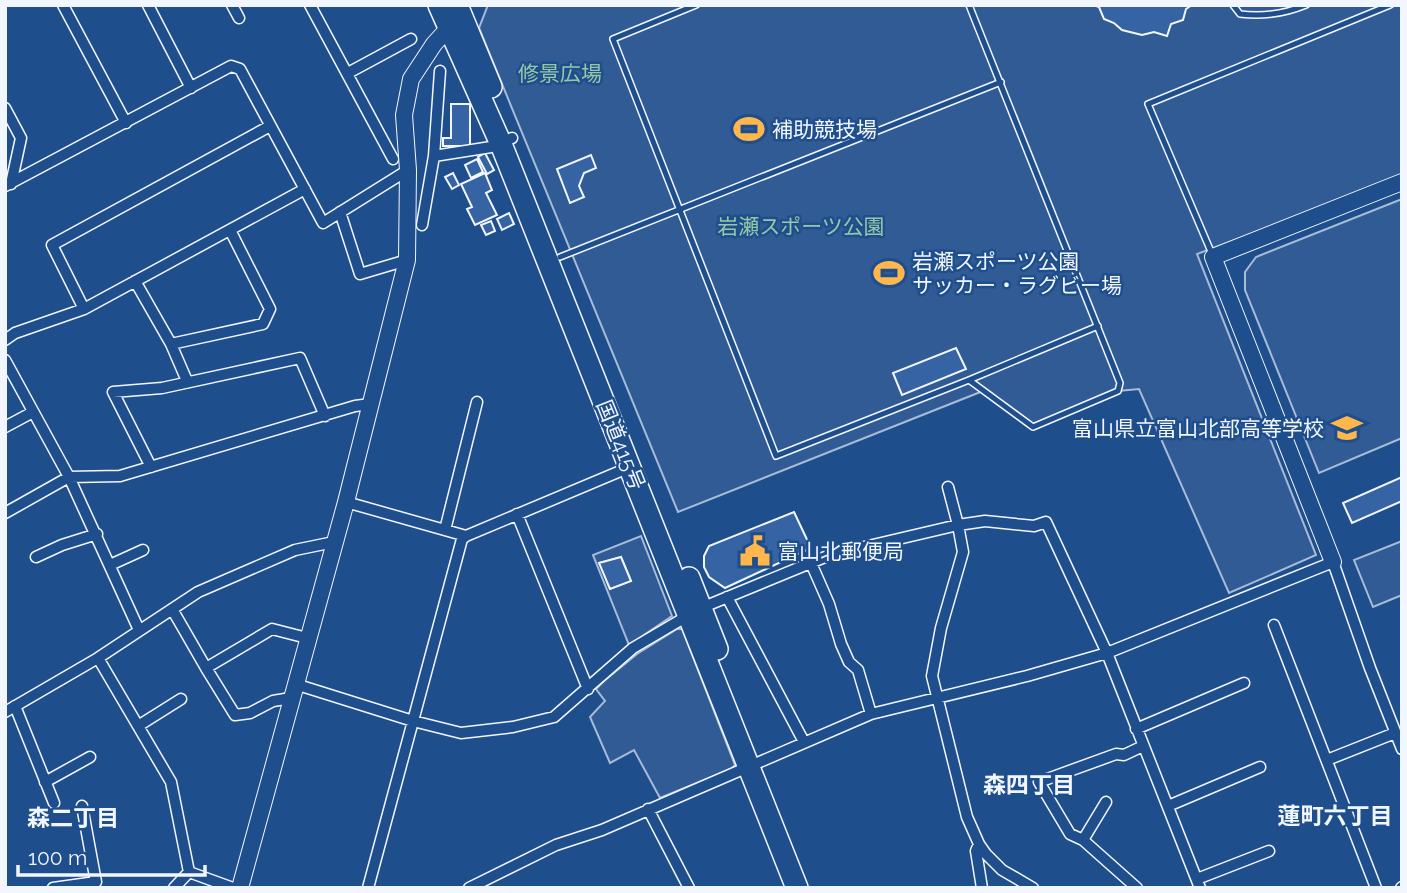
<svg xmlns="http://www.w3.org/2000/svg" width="1407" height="893" viewBox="0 0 1407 893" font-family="Raleway,'Noto Sans JP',sans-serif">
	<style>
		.built { fill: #305b95; stroke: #a8bbd7; stroke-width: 2; fill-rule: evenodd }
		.building { fill: #3563a3; stroke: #f2f6ff; stroke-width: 2 }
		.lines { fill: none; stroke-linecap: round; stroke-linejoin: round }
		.lane-casing { stroke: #f2f6ff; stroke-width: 8 }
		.street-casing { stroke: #f2f6ff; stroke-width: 13 }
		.secondary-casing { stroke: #f2f6ff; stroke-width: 18 }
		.highway-casing { stroke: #f2f6ff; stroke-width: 24 }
		.lane { stroke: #1f4e8c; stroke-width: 5 }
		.street { stroke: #1f4e8c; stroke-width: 10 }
		.secondary { stroke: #1f4e8c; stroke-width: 16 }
		.highway { stroke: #1f4e8c; stroke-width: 21 }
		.labels { text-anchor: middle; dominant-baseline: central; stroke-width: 5; stroke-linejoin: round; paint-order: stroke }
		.park-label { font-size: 21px; fill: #97c8a6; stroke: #1f4e8c }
		.poi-label { font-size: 21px; fill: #f2f6ff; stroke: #1f4e8c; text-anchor: start }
		.street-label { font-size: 21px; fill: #f2f6ff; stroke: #1f4e8c }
		.neighbourhood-label { font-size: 23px; font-weight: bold; fill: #f2f6ff; stroke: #1f4e8c }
	</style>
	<rect width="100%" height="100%" fill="#1f4e8c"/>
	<path class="built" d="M488,5H1402V177L1197,254L1316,555L1229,593L1139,389L1118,391L1033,427L983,391L678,512L479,28Z
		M1402,199V438L1319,473L1245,290V272L1256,257Z
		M641,536L672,616L629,645L593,555ZM621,557L631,581L610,589L600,563Z
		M1402,541V595L1373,607L1354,560Z
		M677,629H682L735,765L731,769L660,798L634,750L610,763L590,717L605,701L596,689L604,681L637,654Z"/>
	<path class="building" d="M1093,5H1192L1186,9L1183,20L1171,24L1167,36L1154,32L1142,35L1122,30L1114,23L1104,19L1099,7Z
		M451,104H470V146H443V138H451Z
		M485,153L494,170L487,174L478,157Z
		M591,155L596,168L584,173L579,186L584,197L570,203L557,169Z
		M477,159L483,172L471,178L465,165Z
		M453,173L459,185L452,189L445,177Z
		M485,173L492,190L486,193L497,215L475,225L467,209L472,207L461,184Z
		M509,213L514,224L502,230L497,219Z
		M491,221L495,231L486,235L481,225Z
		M956,348L966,369L902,395L893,373Z
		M1402,477V501L1352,523L1343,503Z
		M794,512L811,548L725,588L709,577L704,567V556L709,546Z
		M621,557L631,581L610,589L599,563Z"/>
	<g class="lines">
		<g class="lane-casing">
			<path id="lane" d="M696,5L613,39L776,456L969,380L1033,427L1118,391L1120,383L969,5
				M1233,5L1240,14C1263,17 1284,14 1306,5
				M1212,254L1148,104L1390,5
				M560,257L1001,82
				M969,380L1098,326"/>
		</g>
		<g class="street-casing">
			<path id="street" d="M63,5L126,123
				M148,5L191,88
				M232,5L239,18
				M310,5L393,159
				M348,73L411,39
				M5,108L21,138L11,184
				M434,156L491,147L512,138
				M5,186L231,66L240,69L323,223L408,170
				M340,212L360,274L407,260
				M422,225L434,156L440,71
				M135,281L171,344
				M84,309L52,245L270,126
				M5,340L15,333L84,309L305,189
				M5,360L69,477L139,630
				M187,381L171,344L263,324L270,309L230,230
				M5,427L33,412
				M151,467L113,392L162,388L300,358L325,416
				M948,487L958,525L985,521L1034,526L1046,522L1107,653L1200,888
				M346,502L466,536
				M5,513L69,477L120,476L355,406L371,404
				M517,514L588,689
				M445,530L477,402
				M36,557L62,545L97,534
				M811,563L829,604L841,644L849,662L858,670L871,714
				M110,565L143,550
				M727,597L804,742
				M172,609L206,668
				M1274,625L1376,888
				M98,658L171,782L189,872L233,888
				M295,684L413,721L461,733L513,727L554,717L633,648L701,608L830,555L958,525L963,552L941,628L932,676L967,817L979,844L986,854L1002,870L1033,888
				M291,698L273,701L250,713L235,715L206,668L272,629L307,638
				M15,706L54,803
				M5,712L98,658L198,592L295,550L334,542
				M138,726L181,699
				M1136,729L1244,683
				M1327,760L1395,733
				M45,782L90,757
				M1106,802L1083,840L1070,834L1039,782L1116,754L1124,755L1143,746
				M1168,806L1260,767
				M648,809L689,888
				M1083,840L1137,888
				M979,844L976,851L982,888
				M1197,879L1269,851
				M53,888L96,882L82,806
				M174,888L189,872
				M368,888L462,539L466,536L630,467
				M469,888L556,845L602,830L871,714L1027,676L1107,653L1333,562L1370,668L1402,749
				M1401,888L1402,887"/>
		</g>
		<g class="secondary-casing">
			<path id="secondary" d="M1333,562L1213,257L1402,182
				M240,888L346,502L407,260L408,170L404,115L411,79L434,44L455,21"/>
		</g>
		<g class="highway-casing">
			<path id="highway" d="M439,5L501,144L797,888
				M457,5L491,87
				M689,578L717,649"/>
		</g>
		<use href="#lane" class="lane"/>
		<use href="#street" class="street"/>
		<use href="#secondary" class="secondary"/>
		<use href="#highway" class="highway"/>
	</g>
	<defs>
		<g id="stadium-bare" transform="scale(2.415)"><path d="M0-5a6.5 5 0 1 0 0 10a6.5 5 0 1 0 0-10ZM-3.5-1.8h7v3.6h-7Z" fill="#ffb74d" stroke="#1f4e8c" stroke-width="2.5" paint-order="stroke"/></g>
		<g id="school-bare" transform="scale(2.415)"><path d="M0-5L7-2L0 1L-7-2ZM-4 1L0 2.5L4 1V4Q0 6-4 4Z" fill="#ffb74d" stroke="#1f4e8c" stroke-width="2.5" paint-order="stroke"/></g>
		<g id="civic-bare" transform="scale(2.415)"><path d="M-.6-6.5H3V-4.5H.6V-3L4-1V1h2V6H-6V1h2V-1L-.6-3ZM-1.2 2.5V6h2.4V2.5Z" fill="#ffb74d" stroke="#1f4e8c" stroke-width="2.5" paint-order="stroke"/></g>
	</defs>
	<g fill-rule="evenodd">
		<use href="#stadium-bare" x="749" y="129"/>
		<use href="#stadium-bare" x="889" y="273"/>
		<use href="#school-bare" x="1347" y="428"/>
		<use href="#civic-bare" x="755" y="551"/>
	</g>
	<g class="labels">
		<g class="park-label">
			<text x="560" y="73">修景広場</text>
			<text x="801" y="226">岩瀬スポーツ公園</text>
		</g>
		<g class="poi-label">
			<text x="772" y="129">補助競技場</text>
			<text x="912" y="261">岩瀬スポーツ公園<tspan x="912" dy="24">サッカー・ラグビー場</tspan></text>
			<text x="1324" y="428" text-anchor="end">富山県立富山北部高等学校</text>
			<text x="778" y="551">富山北郵便局</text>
		</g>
		<g class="street-label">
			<text transform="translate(621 445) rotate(68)">国道415号</text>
		</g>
		<g class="neighbourhood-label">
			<text x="1029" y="784">森四丁目</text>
			<text x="1335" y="815">蓮町六丁目</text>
			<text x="73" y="817">森二丁目</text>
		</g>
	</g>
	<rect width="1407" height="893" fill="none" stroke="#f2f6ff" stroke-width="14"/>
	<path d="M18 865v10h187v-10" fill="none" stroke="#f2f6ff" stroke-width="3.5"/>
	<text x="28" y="865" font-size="21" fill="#f2f6ff" stroke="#1f4e8c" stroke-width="5" paint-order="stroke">100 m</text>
</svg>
